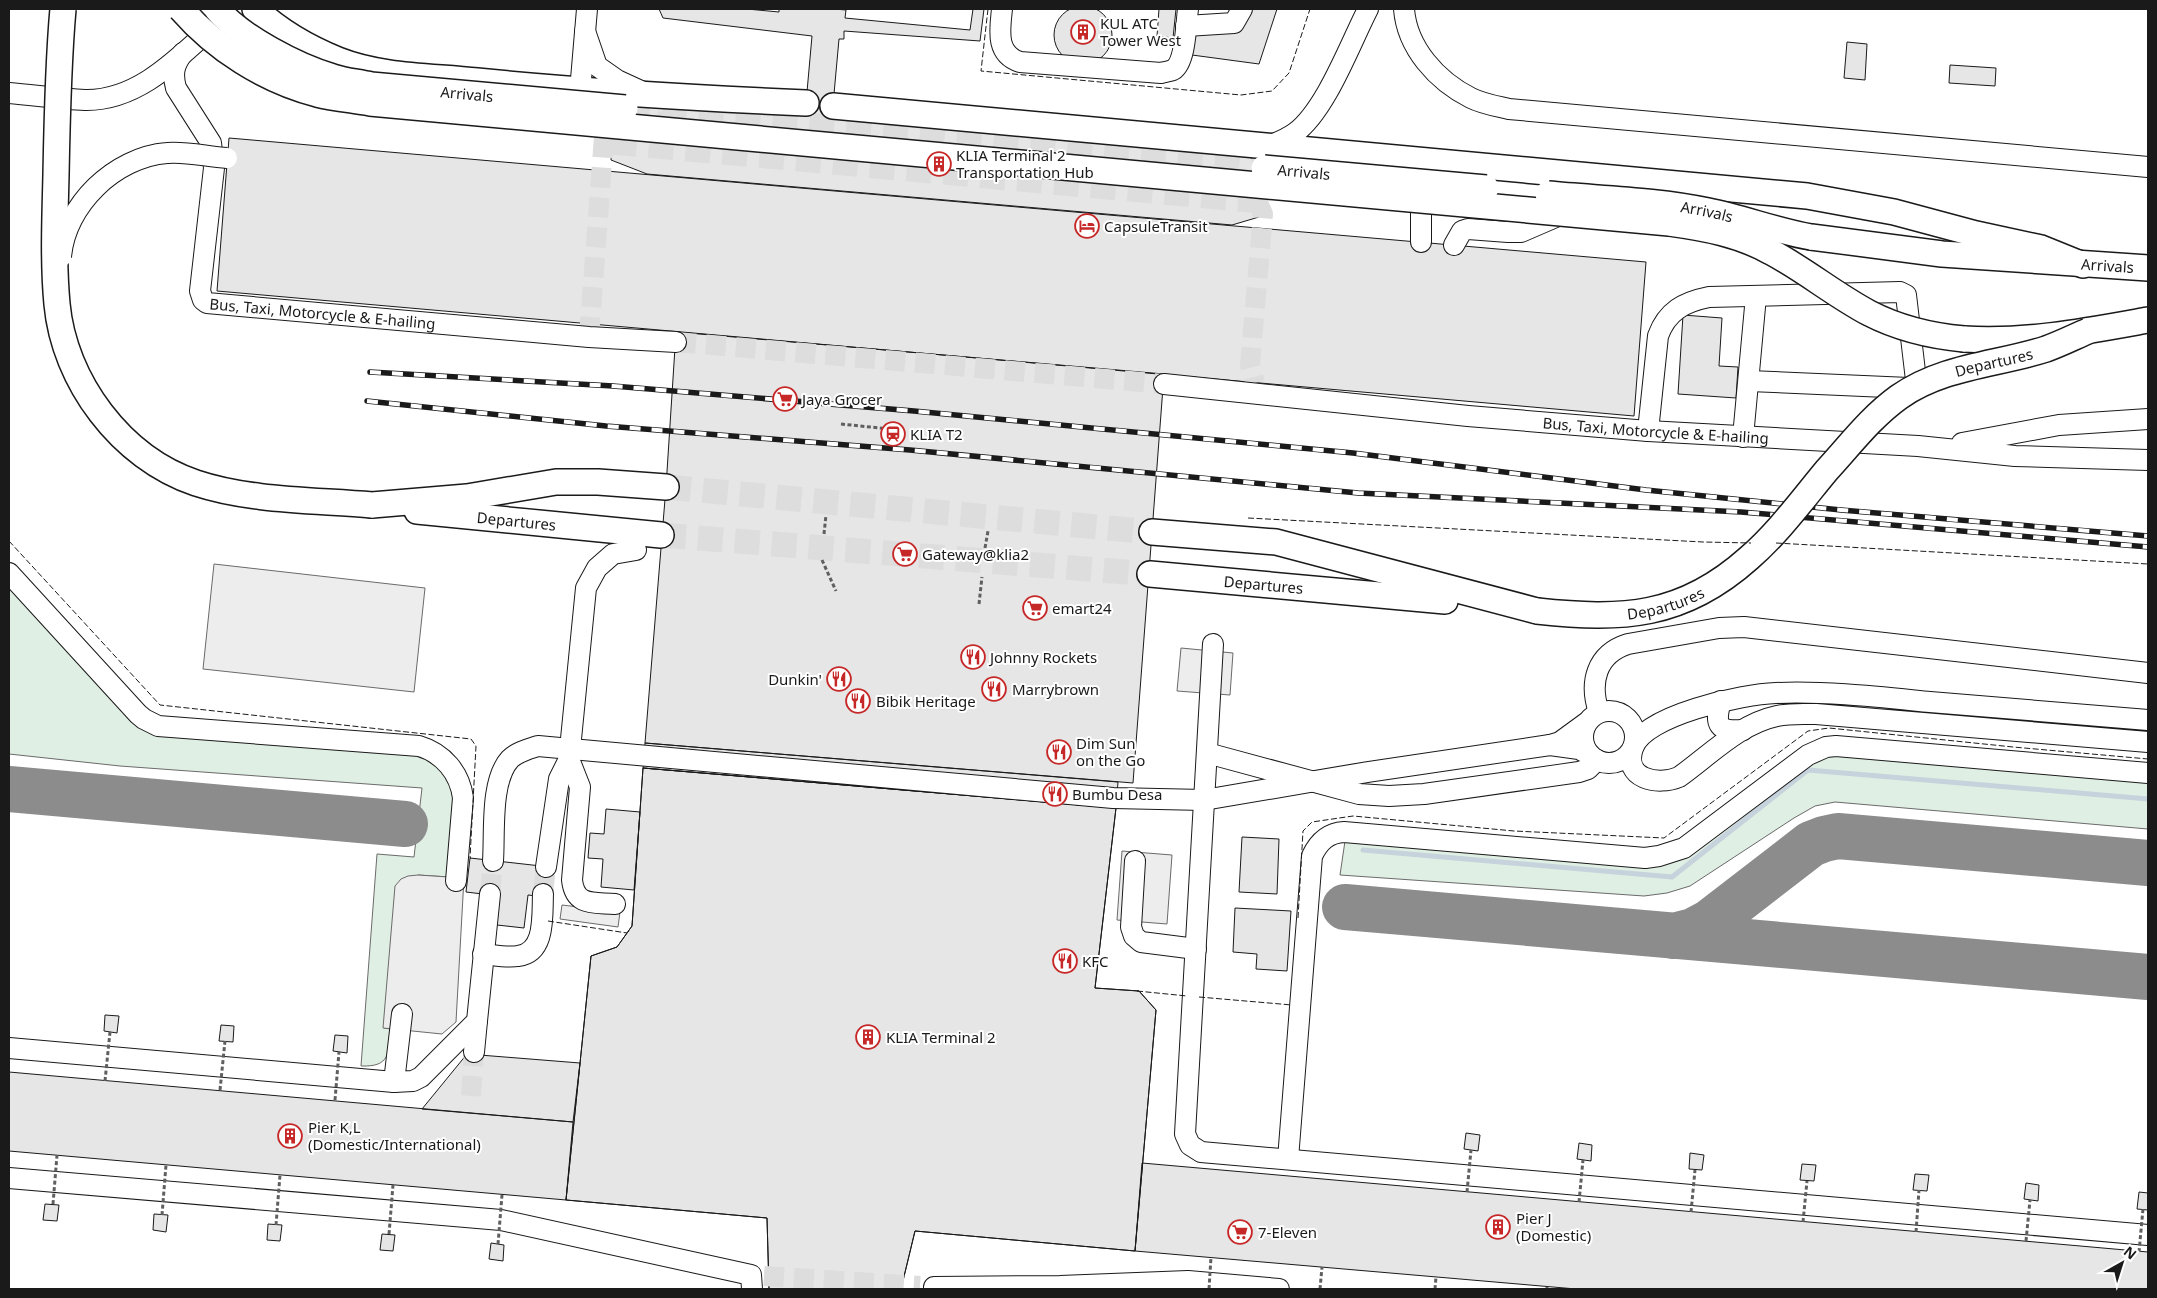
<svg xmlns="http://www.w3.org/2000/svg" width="2157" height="1298" viewBox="0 0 2157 1298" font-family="'Noto Sans',sans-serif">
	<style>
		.green { fill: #e0efe3; stroke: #6a6a6a }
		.parking { fill: #ededed; stroke: #6a6a6a }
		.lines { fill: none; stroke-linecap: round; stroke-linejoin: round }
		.stream { stroke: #c6d2dc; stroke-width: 5 }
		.taxiway { stroke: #8c8c8c; stroke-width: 46 }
		.building { fill: #e6e6e6; stroke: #1a1a1a }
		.minor-tunnel { stroke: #ddd; stroke-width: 20; stroke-dasharray: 20 10; stroke-linecap: butt }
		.major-tunnel { stroke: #ddd; stroke-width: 25; stroke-dasharray: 25 12; stroke-linecap: butt }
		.minor-casing { stroke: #1a1a1a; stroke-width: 22 }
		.major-casing { stroke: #1a1a1a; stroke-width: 28 }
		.path { stroke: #5f5f5f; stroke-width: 3; stroke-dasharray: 4 2.5; stroke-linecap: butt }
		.minor { stroke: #fff; stroke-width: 20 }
		.major { stroke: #fff; stroke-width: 25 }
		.rail-casing { stroke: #1a1a1a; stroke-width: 5.5 }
		.rail { stroke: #fff; stroke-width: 4; stroke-dasharray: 11; stroke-linecap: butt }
		.minor-bridge-casing { stroke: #1a1a1a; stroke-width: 22; stroke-linecap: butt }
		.major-bridge-casing { stroke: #1a1a1a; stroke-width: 28; stroke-linecap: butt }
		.path-bridge { stroke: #5f5f5f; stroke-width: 3; stroke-dasharray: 4 2.5; stroke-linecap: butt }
		.minor-bridge { stroke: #fff; stroke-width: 20 }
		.major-bridge { stroke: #fff; stroke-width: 25 }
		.fence { stroke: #1a1a1a; stroke-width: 1; stroke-dasharray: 6 2.5; stroke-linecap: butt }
		.labels { text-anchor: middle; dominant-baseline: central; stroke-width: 4; stroke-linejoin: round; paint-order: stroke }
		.poi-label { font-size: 15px; fill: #1a1a1a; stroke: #fff; text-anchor: start }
		.street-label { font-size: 15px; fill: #1a1a1a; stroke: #fff }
	</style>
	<rect width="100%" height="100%" fill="#fff"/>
	<path class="green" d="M9,583L126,712L418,753L441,764L456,794L449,877L418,875L384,1028L391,1029C388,1053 391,1067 361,1066L377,854L414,857L422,788L120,766L9,754Z
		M1824,754L2148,780V829L1835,802L1815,806L1794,818L1690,886L1667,893L1644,896L1340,875L1345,841L1644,864Z"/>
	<path class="parking" d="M214,564L425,588L414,692L203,669Z
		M1181,648L1233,653L1230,695L1177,691Z
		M1122,851L1172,855L1167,924L1117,920Z
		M418,875L464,878L456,1022L442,1034L383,1028L395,886L401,879L408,876Z
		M562,905L620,912L618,927L560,919Z"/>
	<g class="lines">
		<path class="stream" d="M1363,850L1672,877L1808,770L2148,799"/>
		<path class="taxiway" d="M9,789L405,824
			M1345,907L2148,977
			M1673,936L1693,931L1710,922L1811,844L1824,839L1838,836L2148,863"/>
	</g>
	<path class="building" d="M1054 35a29 29 0 1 1 58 0a29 29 0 1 1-58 0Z
		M659,9H747L779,12V9H834L846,10L845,18L970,30L973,9H984L980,41L844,31V39H839L832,116L805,114L812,36L663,18Z
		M1159,9H1176L1173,38L1157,36Z
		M1244,9H1277L1259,64L1192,55L1194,28Z
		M1847,42L1867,44L1865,80L1844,78Z
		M1950,65L1996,68L1995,86L1949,83Z
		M661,103L832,116L1247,155L1264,167L1259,217L1232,225L647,174L611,160L615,110Z
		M229,138L1646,262L1634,416L217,291Z
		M1683,315L1722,318L1719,366L1738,367L1736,398L1678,394Z
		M676,332L1164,374L1133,783L645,743L666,487Z
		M645,743L1118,782L1116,808L643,768Z
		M643,768L1116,808L1095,988L1139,991L1156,1010L1135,1251L915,1231L901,1289H769L767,1218L566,1200L591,956L617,947L632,926Z
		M643,768L1116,808L1095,988L1139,991L1156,1010L1135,1251L915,1231L901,1289H769L767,1218L566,1200L591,956L617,947L632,926Z
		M606,809L640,812L634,890L601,887L603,859L588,858L590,833L604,834Z
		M1242,837L1279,839L1277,894L1239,892Z
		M470,858L550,867L547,897L528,895L524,928L488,924L491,895L466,892Z
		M1235,908L1291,911L1287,971L1256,969L1257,954L1233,952Z
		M105,1015L119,1016L117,1033L104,1031Z
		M221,1025L234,1026L233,1042L219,1041Z
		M335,1035L348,1036L347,1053L333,1051Z
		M467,1054L580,1063L573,1122L422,1109Z
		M9,1072L573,1122L566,1200L9,1151Z
		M1466,1133L1480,1135L1478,1151L1464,1149Z
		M1579,1143L1592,1145L1591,1161L1577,1159Z
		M1690,1153L1704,1155L1702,1170L1689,1169Z
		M1142,1163L2148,1252V1289H1576L1135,1251Z
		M1802,1164L1816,1165L1814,1181L1800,1180Z
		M1915,1174L1929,1175L1927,1191L1913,1190Z
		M2026,1183L2039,1185L2038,1201L2024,1199Z
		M2139,1192L2148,1193V1210L2137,1209Z
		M45,1204L59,1205L57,1221L43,1220Z
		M154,1214L168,1215L166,1232L153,1230Z
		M268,1224L282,1225L280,1241L267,1240Z
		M382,1234L395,1235L393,1251L380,1250Z
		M491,1243L504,1245L503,1261L489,1259Z"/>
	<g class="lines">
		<path class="minor-tunnel" d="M628,108L657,121L669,122
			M1237,177L1256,198L1263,214L1250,365L1255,383
			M589,337L606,110
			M676,342L1164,384
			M490,894L493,861
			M543,894L546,867
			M471,1096L474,1052
			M764,1276L920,1286"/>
		<path class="major-tunnel" d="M625,108L1264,168
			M612,142L1261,201
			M666,487L1152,532
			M661,535L1150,574"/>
		<g class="minor-casing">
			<g id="minor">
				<path d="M1002,9C1000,29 995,54 1020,62L1161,73C1165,72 1170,71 1173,70C1186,62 1186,23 1188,9"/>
				<path d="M1404,9C1407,48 1437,81 1471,98C1483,104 1496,106 1509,109L2148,167"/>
				<path d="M1186,26L1234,23L1242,9"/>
				<path d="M585,31L597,66L617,80L641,91"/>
				<path id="s1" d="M183,53C174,65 172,73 176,88L211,143L214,168L200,291L203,300L207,303L589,337L676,342"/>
				<path d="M580,91L587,9"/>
				<path d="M9,93C34,95 60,99 85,100C139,101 179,57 217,23"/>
				<path d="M1271,145C1279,142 1288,138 1295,133C1326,110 1350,44 1368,9"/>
				<path d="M1413,189L1421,203V242"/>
				<path d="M1454,245L1462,231L1468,229L1508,232H1521L1565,213"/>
				<path id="s2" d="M1164,384L1468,416L1648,431L1918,446L2015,456L2148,460"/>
				<path d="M1648,431L1658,336C1667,311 1684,302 1709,297L1900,292L1906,295L1916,380L1914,385L1909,388L1749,381"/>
				<path d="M1743,437L1756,296"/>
				<path d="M1962,443L2059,425L2148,419"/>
				<path d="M9,573L138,714L144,719L158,726L419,746C443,753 460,773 463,798L456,881"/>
				<path d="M1213,644L1185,1134L1190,1145L1201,1152L2148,1235"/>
				<path d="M1721,701C1714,725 1718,732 1743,730"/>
				<circle cx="1609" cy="737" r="26"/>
				<path d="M1599,712C1589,683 1596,654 1628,644L1719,628L1744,627L2148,673"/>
				<path d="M2148,720C2076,714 2003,708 1930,702C1879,697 1827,691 1776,693C1743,694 1644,715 1633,748C1622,779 1658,786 1679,777C1710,755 1739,724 1777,716C1790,713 1803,714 1816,714L2148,742"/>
				<path d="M1586,723L1560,742L1550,745L1579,749L1590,755"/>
				<path d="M1207,753L1359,794L1389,796L1424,794L1579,772L1588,769L1597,760"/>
				<path d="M569,759L580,787L572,880C575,907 594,902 615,904"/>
				<path d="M493,861C495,832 490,781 510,759C517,752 529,749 538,746L1113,798L1204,800L1368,772L1550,745"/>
				<path d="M1135,861L1131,927L1134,936L1141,942L1196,949"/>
				<path d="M546,867L559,779L569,759L586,588L597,568L613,554L636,550"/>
				<path d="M483,954C494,955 507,958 518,956C546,953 542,915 543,894"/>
				<path d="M402,1014L394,1082L413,1081L421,1077L477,1021L490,894"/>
				<path d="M9,1048L394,1082"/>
				<path d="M474,1052L477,1021"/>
				<path d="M1288,1159L1312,856C1319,841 1328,833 1344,832L1645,858L1659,856L1684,848L1808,755L1826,747L1836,746L2148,773"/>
				<path d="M9,1178L501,1220L751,1275L752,1289"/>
				<path d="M934,1289V1287L1060,1286L1188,1281L1279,1289"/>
			</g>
		</g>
		<g class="major-casing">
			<g id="major">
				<path d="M255,9C279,31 308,48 338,60C381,77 431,76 477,81C587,92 696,98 806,103"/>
				<path d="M833,106L1807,196L1894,212L1976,234L2041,248L2083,265"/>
				<path id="s3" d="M1811,237L1942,254L2148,268"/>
				<path d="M1964,339C2026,343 2087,331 2148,320"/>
				<path d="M372,505L467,497L556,482H598L666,487"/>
				<path id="s4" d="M417,511L661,535"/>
				<path d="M1152,532L1276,542L1537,611"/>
				<path id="s5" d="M1150,574L1445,601"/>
			</g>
		</g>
		<path class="path" d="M841,424L899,430
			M824,534L826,515
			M985,548L988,531
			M822,560L836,591
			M979,604L982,577
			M1320,1289L1322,1267
			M1435,1289L1436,1277
			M1547,1289V1287"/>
		<use href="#minor" class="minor"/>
		<use href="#major" class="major"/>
		<g class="rail-casing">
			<path id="rail" d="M370,372L613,386L914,411L1353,453L1646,490L1841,510L2148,536
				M367,401L606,426L910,450L1358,493L1741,512L2148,547"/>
		</g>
		<use href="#rail" class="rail"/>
		<g class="minor-bridge-casing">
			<path id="minor-bridge" d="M61,257C65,205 115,157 167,153C186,151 208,157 227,158"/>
		</g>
		<g class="major-bridge-casing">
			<g id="major-bridge">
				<path d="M63,9C58,64 57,120 56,175C55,218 53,261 57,304C64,381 121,458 196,483C250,501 315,500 372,505"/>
				<path d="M181,9C216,49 264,80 317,94C334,98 353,100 370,103L1669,223C1705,228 1739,234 1771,252C1805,270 1835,295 1869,313C1898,328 1931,336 1964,339"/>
				<path id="s6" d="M217,9C240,37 298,67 333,77C345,81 358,82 371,85L625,108"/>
				<path id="s7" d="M1264,168L1486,188"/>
				<path id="s8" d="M1548,194C1601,199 1656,200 1708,211C1743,218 1776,231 1811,237"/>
				<path id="s9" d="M1537,611C1622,620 1682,618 1749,558C1778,533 1802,500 1827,470C1850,445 1871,417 1899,397C1943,366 1996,365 2046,349C2060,344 2074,337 2088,331"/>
			</g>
		</g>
		<path class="path-bridge" d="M105,1081L110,1032
			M220,1090L225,1041
			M335,1100L339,1052
			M1467,1192L1471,1150
			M1579,1202L1583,1160
			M53,1204L57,1155
			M1691,1212L1695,1170
			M162,1215L166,1165
			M1803,1222L1807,1181
			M276,1225L280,1175
			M1916,1232L1919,1190
			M389,1234L393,1185
			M2026,1241L2030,1200
			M498,1244L502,1195
			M2139,1252L2143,1209
			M1209,1289L1211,1257"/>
		<use href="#minor-bridge" class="minor-bridge"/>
		<use href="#major-bridge" class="major-bridge"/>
		<path class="fence" d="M988,9L981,71L1241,95L1272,91L1289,73L1310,9
			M1248,518L1703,542L1751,543
			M9,541L160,705L471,739L476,746L470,858H471
			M1776,543L2148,564
			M1298,918L1303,831L1312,822L1353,816L1514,831L1664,838L1808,731L1829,728L2013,747L2148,759
			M548,921L627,933L629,931
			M1137,991L1187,996
			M1199,997L1292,1005"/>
	</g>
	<defs>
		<g id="building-ring" transform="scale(1.25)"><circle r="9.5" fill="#fff" stroke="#c62828" stroke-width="1.5"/><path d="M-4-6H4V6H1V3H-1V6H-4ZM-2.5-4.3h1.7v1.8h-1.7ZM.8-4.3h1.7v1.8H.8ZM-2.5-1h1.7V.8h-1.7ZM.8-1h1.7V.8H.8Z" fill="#c62828"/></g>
		<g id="hotel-ring" transform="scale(1.25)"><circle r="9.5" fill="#fff" stroke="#c62828" stroke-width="1.5"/><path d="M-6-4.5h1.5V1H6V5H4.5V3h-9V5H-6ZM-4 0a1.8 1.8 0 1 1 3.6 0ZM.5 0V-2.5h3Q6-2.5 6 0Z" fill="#c62828"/></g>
		<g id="supermarket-ring" transform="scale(1.25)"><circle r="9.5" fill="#fff" stroke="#c62828" stroke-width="1.5"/><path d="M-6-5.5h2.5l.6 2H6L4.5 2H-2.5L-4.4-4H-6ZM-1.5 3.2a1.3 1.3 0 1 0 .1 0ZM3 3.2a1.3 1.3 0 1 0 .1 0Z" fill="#c62828"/></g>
		<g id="station-ring" transform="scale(1.25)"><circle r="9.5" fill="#fff" stroke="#c62828" stroke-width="1.5"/><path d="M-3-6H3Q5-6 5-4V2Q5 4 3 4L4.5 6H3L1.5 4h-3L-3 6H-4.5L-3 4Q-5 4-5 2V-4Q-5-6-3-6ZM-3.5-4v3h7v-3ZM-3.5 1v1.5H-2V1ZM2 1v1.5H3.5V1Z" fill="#c62828"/></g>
		<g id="restaurant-ring" transform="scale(1.25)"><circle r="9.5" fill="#fff" stroke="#c62828" stroke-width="1.5"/><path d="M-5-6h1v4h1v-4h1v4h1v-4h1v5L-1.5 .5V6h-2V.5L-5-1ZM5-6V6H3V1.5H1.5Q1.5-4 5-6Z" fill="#c62828"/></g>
	</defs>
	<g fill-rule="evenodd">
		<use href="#building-ring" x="1083" y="32"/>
		<use href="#building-ring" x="939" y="164"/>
		<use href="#hotel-ring" x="1087" y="226"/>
		<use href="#supermarket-ring" x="785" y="399"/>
		<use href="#station-ring" x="893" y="434"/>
		<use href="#supermarket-ring" x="905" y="554"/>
		<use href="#supermarket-ring" x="1035" y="608"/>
		<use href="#restaurant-ring" x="973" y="657"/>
		<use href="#restaurant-ring" x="839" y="679"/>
		<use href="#restaurant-ring" x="994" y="689"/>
		<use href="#restaurant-ring" x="858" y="701"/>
		<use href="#restaurant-ring" x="1059" y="752"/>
		<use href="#restaurant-ring" x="1055" y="794"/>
		<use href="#restaurant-ring" x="1065" y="961"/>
		<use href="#building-ring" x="868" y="1037"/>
		<use href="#building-ring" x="290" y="1136"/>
		<use href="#building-ring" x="1498" y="1227"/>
		<use href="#supermarket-ring" x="1240" y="1232"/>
	</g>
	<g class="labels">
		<g class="poi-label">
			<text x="1100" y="23">KUL ATC<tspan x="1100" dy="17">Tower West</tspan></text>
			<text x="956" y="155">KLIA Terminal 2<tspan x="956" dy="17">Transportation Hub</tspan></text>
			<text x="1104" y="226">CapsuleTransit</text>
			<text x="802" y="399">Jaya Grocer</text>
			<text x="910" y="434">KLIA T2</text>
			<text x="922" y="554">Gateway@klia2</text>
			<text x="1052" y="608">emart24</text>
			<text x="990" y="657">Johnny Rockets</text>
			<text x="822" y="679" text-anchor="end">Dunkin'</text>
			<text x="1012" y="689">Marrybrown</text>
			<text x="876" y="701">Bibik Heritage</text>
			<text x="1076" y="743">Dim Sun<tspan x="1076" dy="17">on the Go</tspan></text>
			<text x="1072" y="794">Bumbu Desa</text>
			<text x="1082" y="961">KFC</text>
			<text x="886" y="1037">KLIA Terminal 2</text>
			<text x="308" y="1127">Pier K,L<tspan x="308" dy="17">(Domestic/International)</tspan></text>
			<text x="1516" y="1218">Pier J<tspan x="1516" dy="17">(Domestic)</tspan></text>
			<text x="1258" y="1232">7-Eleven</text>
		</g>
		<g class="street-label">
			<text stroke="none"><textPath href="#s6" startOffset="271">Arrivals</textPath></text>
			<text stroke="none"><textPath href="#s7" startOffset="40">Arrivals</textPath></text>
			<text stroke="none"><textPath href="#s8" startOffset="160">Arrivals</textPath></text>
			<text stroke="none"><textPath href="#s3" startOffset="298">Arrivals</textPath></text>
			<text stroke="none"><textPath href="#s1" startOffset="382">Bus, Taxi, Motorcycle &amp; E-hailing</textPath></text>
			<text stroke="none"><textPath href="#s9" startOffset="549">Departures</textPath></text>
			<text stroke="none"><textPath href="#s2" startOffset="494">Bus, Taxi, Motorcycle &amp; E-hailing</textPath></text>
			<text stroke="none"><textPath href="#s4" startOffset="100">Departures</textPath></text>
			<text stroke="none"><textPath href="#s5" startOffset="114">Departures</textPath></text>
			<text stroke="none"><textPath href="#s9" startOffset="130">Departures</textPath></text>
		</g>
	</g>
	<rect width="2157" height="1298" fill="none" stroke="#1a1a1a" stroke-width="20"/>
	<g transform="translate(2122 1263) rotate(39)" stroke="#ffffff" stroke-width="4" paint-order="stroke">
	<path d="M0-4L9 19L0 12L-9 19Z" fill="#1a1a1a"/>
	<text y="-8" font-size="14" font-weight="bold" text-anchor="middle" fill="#1a1a1a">N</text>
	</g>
</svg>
